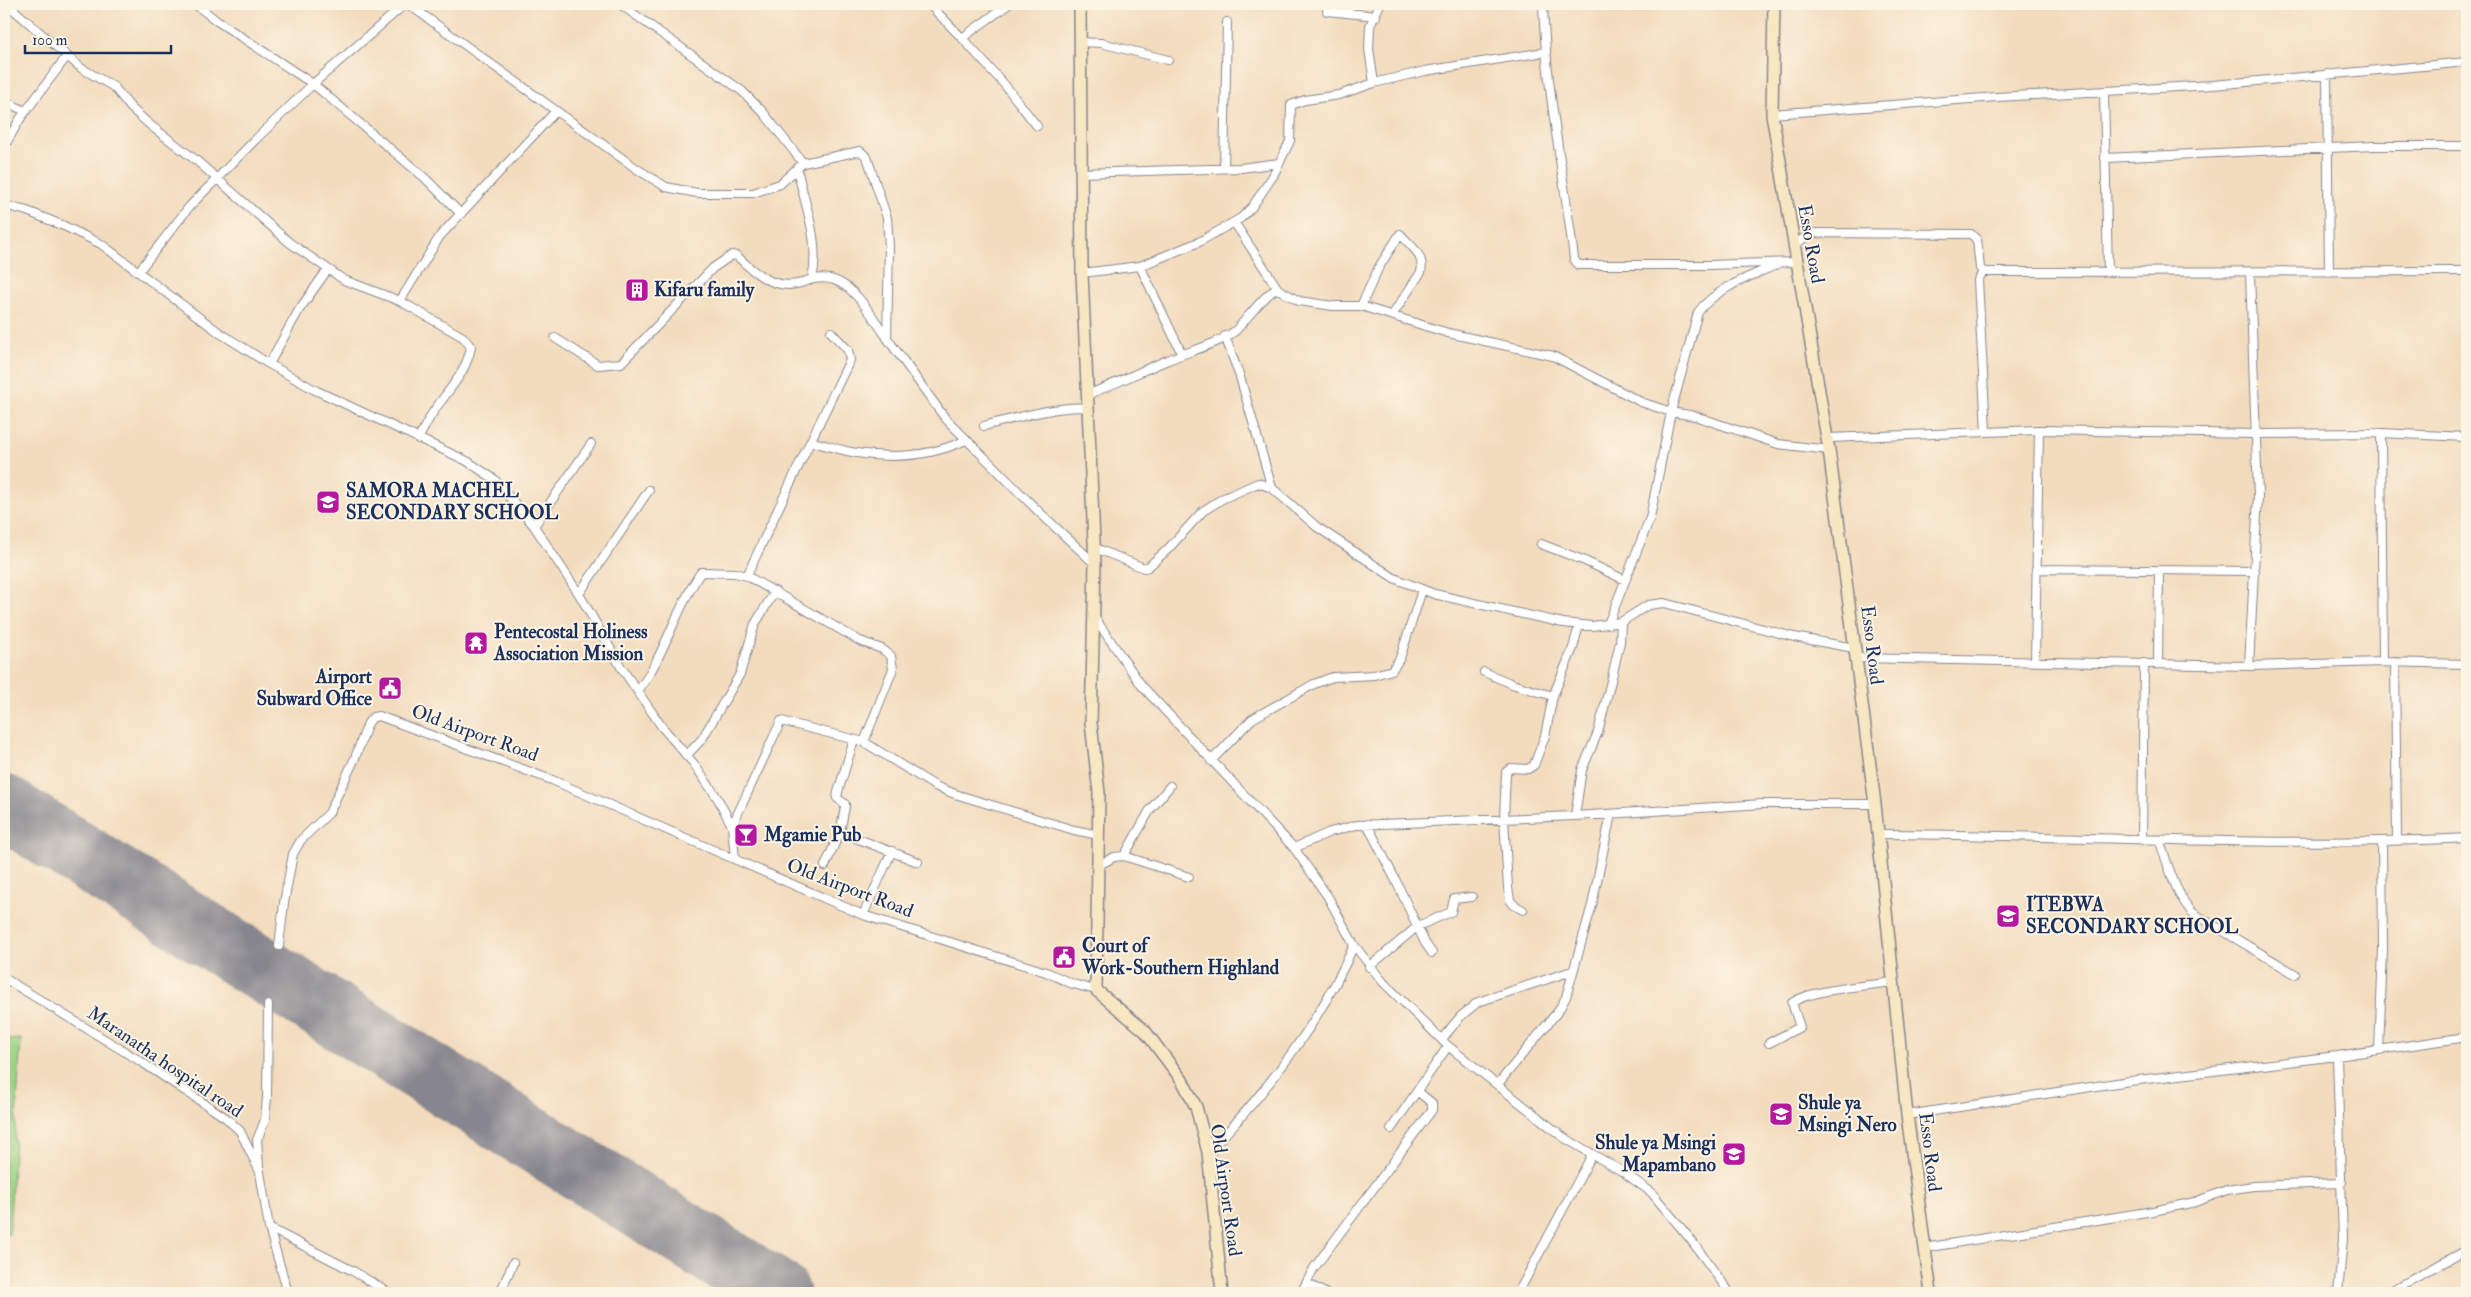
<svg xmlns="http://www.w3.org/2000/svg" width="2471" height="1297" viewBox="0 0 2471 1297" font-family="'IM FELL Double Pica',serif">
	<style>
		.green { fill: #9fd384; stroke: #5d8171 }
		.lines { fill: none; stroke-linecap: round; stroke-linejoin: round }
		.runway { stroke: #87868e; stroke-width: 65 }
		.street-casing { stroke: #87868e; stroke-width: 10 }
		.secondary-casing { stroke: #87868e; stroke-width: 14 }
		.street { stroke: #fff; stroke-width: 8 }
		.secondary { stroke: #f8e7c3; stroke-width: 11 }
		.labels { text-anchor: middle; dominant-baseline: central; stroke-width: 4; stroke-linejoin: round; paint-order: stroke }
		.street-label { font-size: 19px; fill: #1b2f5e; stroke: #fcf5e5 }
		.poi-label { font-size: 19px; font-weight: bold; fill: #1b2f5e; stroke: #fcf5e5; text-anchor: start }
	</style>
	<rect width="100%" height="100%" fill="#fcf5e5"/>
	<filter id="ink" filterUnits="userSpaceOnUse"><feTurbulence type="fractalNoise" baseFrequency=".02" numOctaves="2"/><feDisplacementMap in="SourceGraphic" scale="10" xChannelSelector="R" yChannelSelector="G"/><feConvolveMatrix kernelMatrix="1 2 1 2 8 2 1 2 1" color-interpolation-filters="sRGB"/></filter>
	<filter id="wash" filterUnits="userSpaceOnUse"><feTurbulence type="fractalNoise" baseFrequency=".0096" numOctaves="4" result="noise"/><feDisplacementMap in="SourceGraphic" scale="20" xChannelSelector="R" yChannelSelector="G"/><feGaussianBlur stdDeviation="1.12" result="paint"/><feColorMatrix in="noise" values="0 0 0 0 0 0 0 0 0 0 0 0 0 0 0 0 0 1.4 0 .05"/><feComposite in="paint" operator="in"/></filter>
	<g filter="url(#wash)">
		<rect width="100%" height="100%" fill="#f3dcbe"/>
		<path class="green" d="M21,1039L9,1234H4V1040Z"/>
		<g class="lines">
			<path class="runway" d="M4,807L778,1293"/>
		</g>
	</g>
	<g filter="url(#ink)">
		<g class="lines">
			<g class="street-casing">
				<path id="street" d="M7,4L81,68L114,87L131,108L150,125L197,161L290,243L344,280L400,301L463,337L471,347C466,373 450,388 436,408C429,417 424,429 418,439
					M195,4L217,21L313,84L425,178L461,214
					M408,4L637,169L666,187L697,193H753L780,184L803,163L860,151L867,157L887,218L889,247L887,338L945,418L1037,510L1095,564
					M620,4L742,91L763,112L803,163
					M929,4L962,38L1009,4
					M1543,4C1546,90 1564,174 1574,259L1578,265H1709L1796,262
					M1327,11L1376,16
					M962,38L1004,84L1037,126
					M1079,42L1101,43L1168,60
					M2327,74L2329,272
					M1374,83L1425,71L1545,52
					M2104,93L2108,272
					M4,101L25,111
					M1772,114L1997,97L2213,85L2467,62
					M4,147L20,119L67,56
					M2105,158L2374,146H2467
					M797,168C804,203 821,242 812,278
					M1224,168L1227,22
					M1081,173L1241,168L1279,163
					M4,205L27,211L64,226L101,244L220,333L269,364L315,390L467,461L494,479L534,526L579,594L621,667L662,727L694,764L718,799L732,826L735,859
					M1234,222L1278,289
					M1793,246L1811,233L1971,234L1977,240L1980,268L1983,272
					M1140,266L1182,354
					M139,271L189,207L256,139L313,84L405,4
					M1082,273L1140,266L1199,242L1241,218L1252,207L1273,176L1290,141L1291,105L1305,100L1339,95L1374,83L1369,49L1370,26L1380,4
					M400,301L440,236L556,111
					M1361,306L1379,267L1400,234C1411,246 1425,255 1421,272L1393,314
					M1225,336L1240,377L1272,488
					M555,338L598,365L621,363L713,268L732,255L737,256C753,272 775,291 801,283C811,279 822,276 834,280C857,288 872,317 886,336
					M269,364L299,310L328,269
					M1086,395C1114,385 1140,371 1168,360C1189,351 1217,345 1235,331C1245,322 1267,290 1278,289L1299,301L1333,306H1361L1448,333L1553,356L1641,402L1671,412L1695,416L1778,444L1829,450
					M984,426C1009,420 1063,404 1087,408
					M1986,431L1978,280L1983,272L2467,271
					M2381,433L2383,662
					M1828,438L2039,430L2256,434L2381,433L2467,437
					M812,442C827,445 842,451 857,453C894,459 932,456 966,440
					M534,526L591,444
					M1541,544L1585,561L1625,580
					M1093,547L1144,568L1148,567L1167,550L1203,511L1222,499L1258,483L1272,488L1317,527L1394,578L1434,594L1563,623L1592,626L1621,622L1648,605L1664,603L1794,637L1854,648
					M2036,569L2255,571
					M747,576C780,503 815,432 850,360L848,350L831,332
					M579,594L649,490
					M1094,617L1142,686L1294,848L1328,897L1354,945L1383,982L1448,1046L1563,1137L1623,1172L1651,1192L1691,1240L1730,1293
					M1608,624L1650,518L1671,412L1698,312C1718,287 1750,277 1778,264
					M1856,658L2249,666L2383,662L2467,664
					M2035,661L2039,430
					M2395,662L2397,840
					M2158,664L2159,571
					M2249,666L2258,496L2250,273
					M1484,672L1515,685L1553,696
					M638,691C665,655 675,610 701,572L735,573L747,576L860,641L882,649L891,656L893,669L864,742L935,786L955,794L1074,830L1099,835
					M686,756L702,739L740,674L755,624L775,591
					M1211,761L1252,719L1314,684L1333,677L1374,675L1392,670L1400,658L1422,590
					M1575,816L1582,770L1598,732L1612,677L1620,642L1621,622
					M1367,824L1397,883L1425,943L1432,953
					M732,826L781,721L864,742
					M840,832L918,862
					M1878,834C2074,835 2271,848 2467,838
					M2142,840L2144,663
					M2159,840C2168,863 2175,895 2193,913L2295,974
					M1294,848L1330,832L1357,825L1575,816L1763,804H1875
					M1124,856L1150,810L1170,786
					M1099,865L1114,857L1124,856L1189,877
					M825,866L840,832L845,807V804L837,798L838,792L854,740
					M1523,910L1514,905L1510,900L1508,888L1504,818L1506,772L1511,768L1528,769L1534,765L1545,736L1553,696L1573,648L1579,625
					M863,915L892,851
					M279,946L284,903L293,854L301,840L329,813L355,758L368,723L373,717L379,716L552,780L863,915L1046,972L1073,984L1096,990
					M1369,967L1418,926L1451,912L1454,899L1472,897
					M4,978L140,1061L226,1118L240,1131L260,1172L269,1228L288,1293
					M1442,1039L1460,1017L1478,1002L1572,971
					M1769,1043L1800,1027L1792,1003C1808,990 1871,985 1894,982
					M2379,1050L2383,950L2382,841
					M2337,1056L2343,1239L2338,1293
					M1498,1084L1559,1010L1566,997L1592,905L1611,814
					M1907,1115L2130,1081L2337,1056L2467,1037
					M1391,1129L1448,1046
					M1208,1152C1264,1096 1323,1018 1354,945
					M259,1167L257,1140L265,1120L267,1097L268,1005
					M269,1228L353,1271L389,1293
					M1924,1248L2153,1211L2195,1202L2227,1190L2253,1186L2342,1183
					M1306,1283L1325,1293
					M500,1293L513,1263
					M1301,1293L1314,1268L1432,1110V1103L1417,1091
					M1518,1293L1592,1155
					M2387,1293L2467,1250"/>
			</g>
			<g class="secondary-casing">
				<path id="secondary" d="M1080,4L1082,273L1095,564L1091,723L1099,793L1096,990L1145,1031L1182,1080L1196,1107L1208,1152L1222,1293
					M1774,4L1772,114L1829,450L1875,804L1907,1115L1931,1293"/>
			</g>
			<use href="#street" class="street"/>
			<use href="#secondary" class="secondary"/>
		</g>
	</g>
	<defs>
		<g id="building-square" transform="scale(1.25)"><rect x="-9" y="-9" width="18" height="18" rx="4" fill="#b5179e" stroke="#fcf5e5"/><path d="M-4-6H4V6H1V3H-1V6H-4ZM-2.5-4.3h1.7v1.8h-1.7ZM.8-4.3h1.7v1.8H.8ZM-2.5-1h1.7V.8h-1.7ZM.8-1h1.7V.8H.8Z" fill="#fff"/></g>
		<g id="school-square" transform="scale(1.25)"><rect x="-9" y="-9" width="18" height="18" rx="4" fill="#b5179e" stroke="#fcf5e5"/><path d="M0-5L7-2L0 1L-7-2ZM-4 1L0 2.5L4 1V4Q0 6-4 4Z" fill="#fff"/></g>
		<g id="temple-square" transform="scale(1.25)"><rect x="-9" y="-9" width="18" height="18" rx="4" fill="#b5179e" stroke="#fcf5e5"/><path d="M0-6L5-2H3V0L6.5 2.5H4V6H1.5V3h-3V6H-4V2.5H-6.5L-3 0V-2H-5Z" fill="#fff"/></g>
		<g id="civic-square" transform="scale(1.25)"><rect x="-9" y="-9" width="18" height="18" rx="4" fill="#b5179e" stroke="#fcf5e5"/><path d="M-.6-6.5H3V-4.5H.6V-3L4-1V1h2V6H-6V1h2V-1L-.6-3ZM-1.2 2.5V6h2.4V2.5Z" fill="#fff"/></g>
		<g id="bar-square" transform="scale(1.25)"><rect x="-9" y="-9" width="18" height="18" rx="4" fill="#b5179e" stroke="#fcf5e5"/><path d="M-6-5H6L.8 .8V4.5H3.5V6h-7V4.5H-.8V.8Z" fill="#fff"/></g>
	</defs>
	<g fill-rule="evenodd">
		<use href="#building-square" x="637" y="290"/>
		<use href="#school-square" x="328" y="502"/>
		<use href="#temple-square" x="476" y="643"/>
		<use href="#civic-square" x="390" y="688"/>
		<use href="#bar-square" x="746" y="835"/>
		<use href="#school-square" x="2008" y="916"/>
		<use href="#civic-square" x="1064" y="957"/>
		<use href="#school-square" x="1781" y="1114"/>
		<use href="#school-square" x="1734" y="1154"/>
	</g>
	<g class="labels">
		<g class="street-label">
			<text transform="translate(1811 244) rotate(80)">Esso Road</text>
			<text transform="translate(1872 645) rotate(83)">Esso Road</text>
			<text transform="translate(475 733) rotate(20)">Old Airport Road</text>
			<text transform="translate(850 888) rotate(21)">Old Airport Road</text>
			<text transform="translate(165 1062) rotate(34)">Maranatha hospital road</text>
			<text transform="translate(1930 1152) rotate(83)">Esso Road</text>
			<text transform="translate(1226 1190) rotate(82)">Old Airport Road</text>
		</g>
		<g class="poi-label">
			<text x="654" y="290">Kifaru family</text>
			<text x="346" y="491">SAMORA MACHEL<tspan x="346" dy="22">SECONDARY SCHOOL</tspan></text>
			<text x="494" y="632">Pentecostal Holiness<tspan x="494" dy="22">Association Mission</tspan></text>
			<text x="372" y="677" text-anchor="end">Airport<tspan x="372" dy="22">Subward Office</tspan></text>
			<text x="764" y="835">Mgamie Pub</text>
			<text x="2026" y="905">ITEBWA<tspan x="2026" dy="22">SECONDARY SCHOOL</tspan></text>
			<text x="1082" y="946">Court of<tspan x="1082" dy="22">Work-Southern Highland</tspan></text>
			<text x="1798" y="1103">Shule ya<tspan x="1798" dy="22">Msingi Nero</tspan></text>
			<text x="1716" y="1143" text-anchor="end">Shule ya Msingi<tspan x="1716" dy="22">Mapambano</tspan></text>
		</g>
	</g>
	<rect width="2471" height="1297" fill="none" stroke="#fcf5e5" stroke-width="20"/>
	<path d="M25 45v8h146v-8" fill="none" stroke="#1b2f5e" stroke-width="2.5"/>
	<text x="32" y="45" font-size="15" fill="#1b2f5e" stroke="#fcf5e5" stroke-width="4" paint-order="stroke">100 m</text>
</svg>
